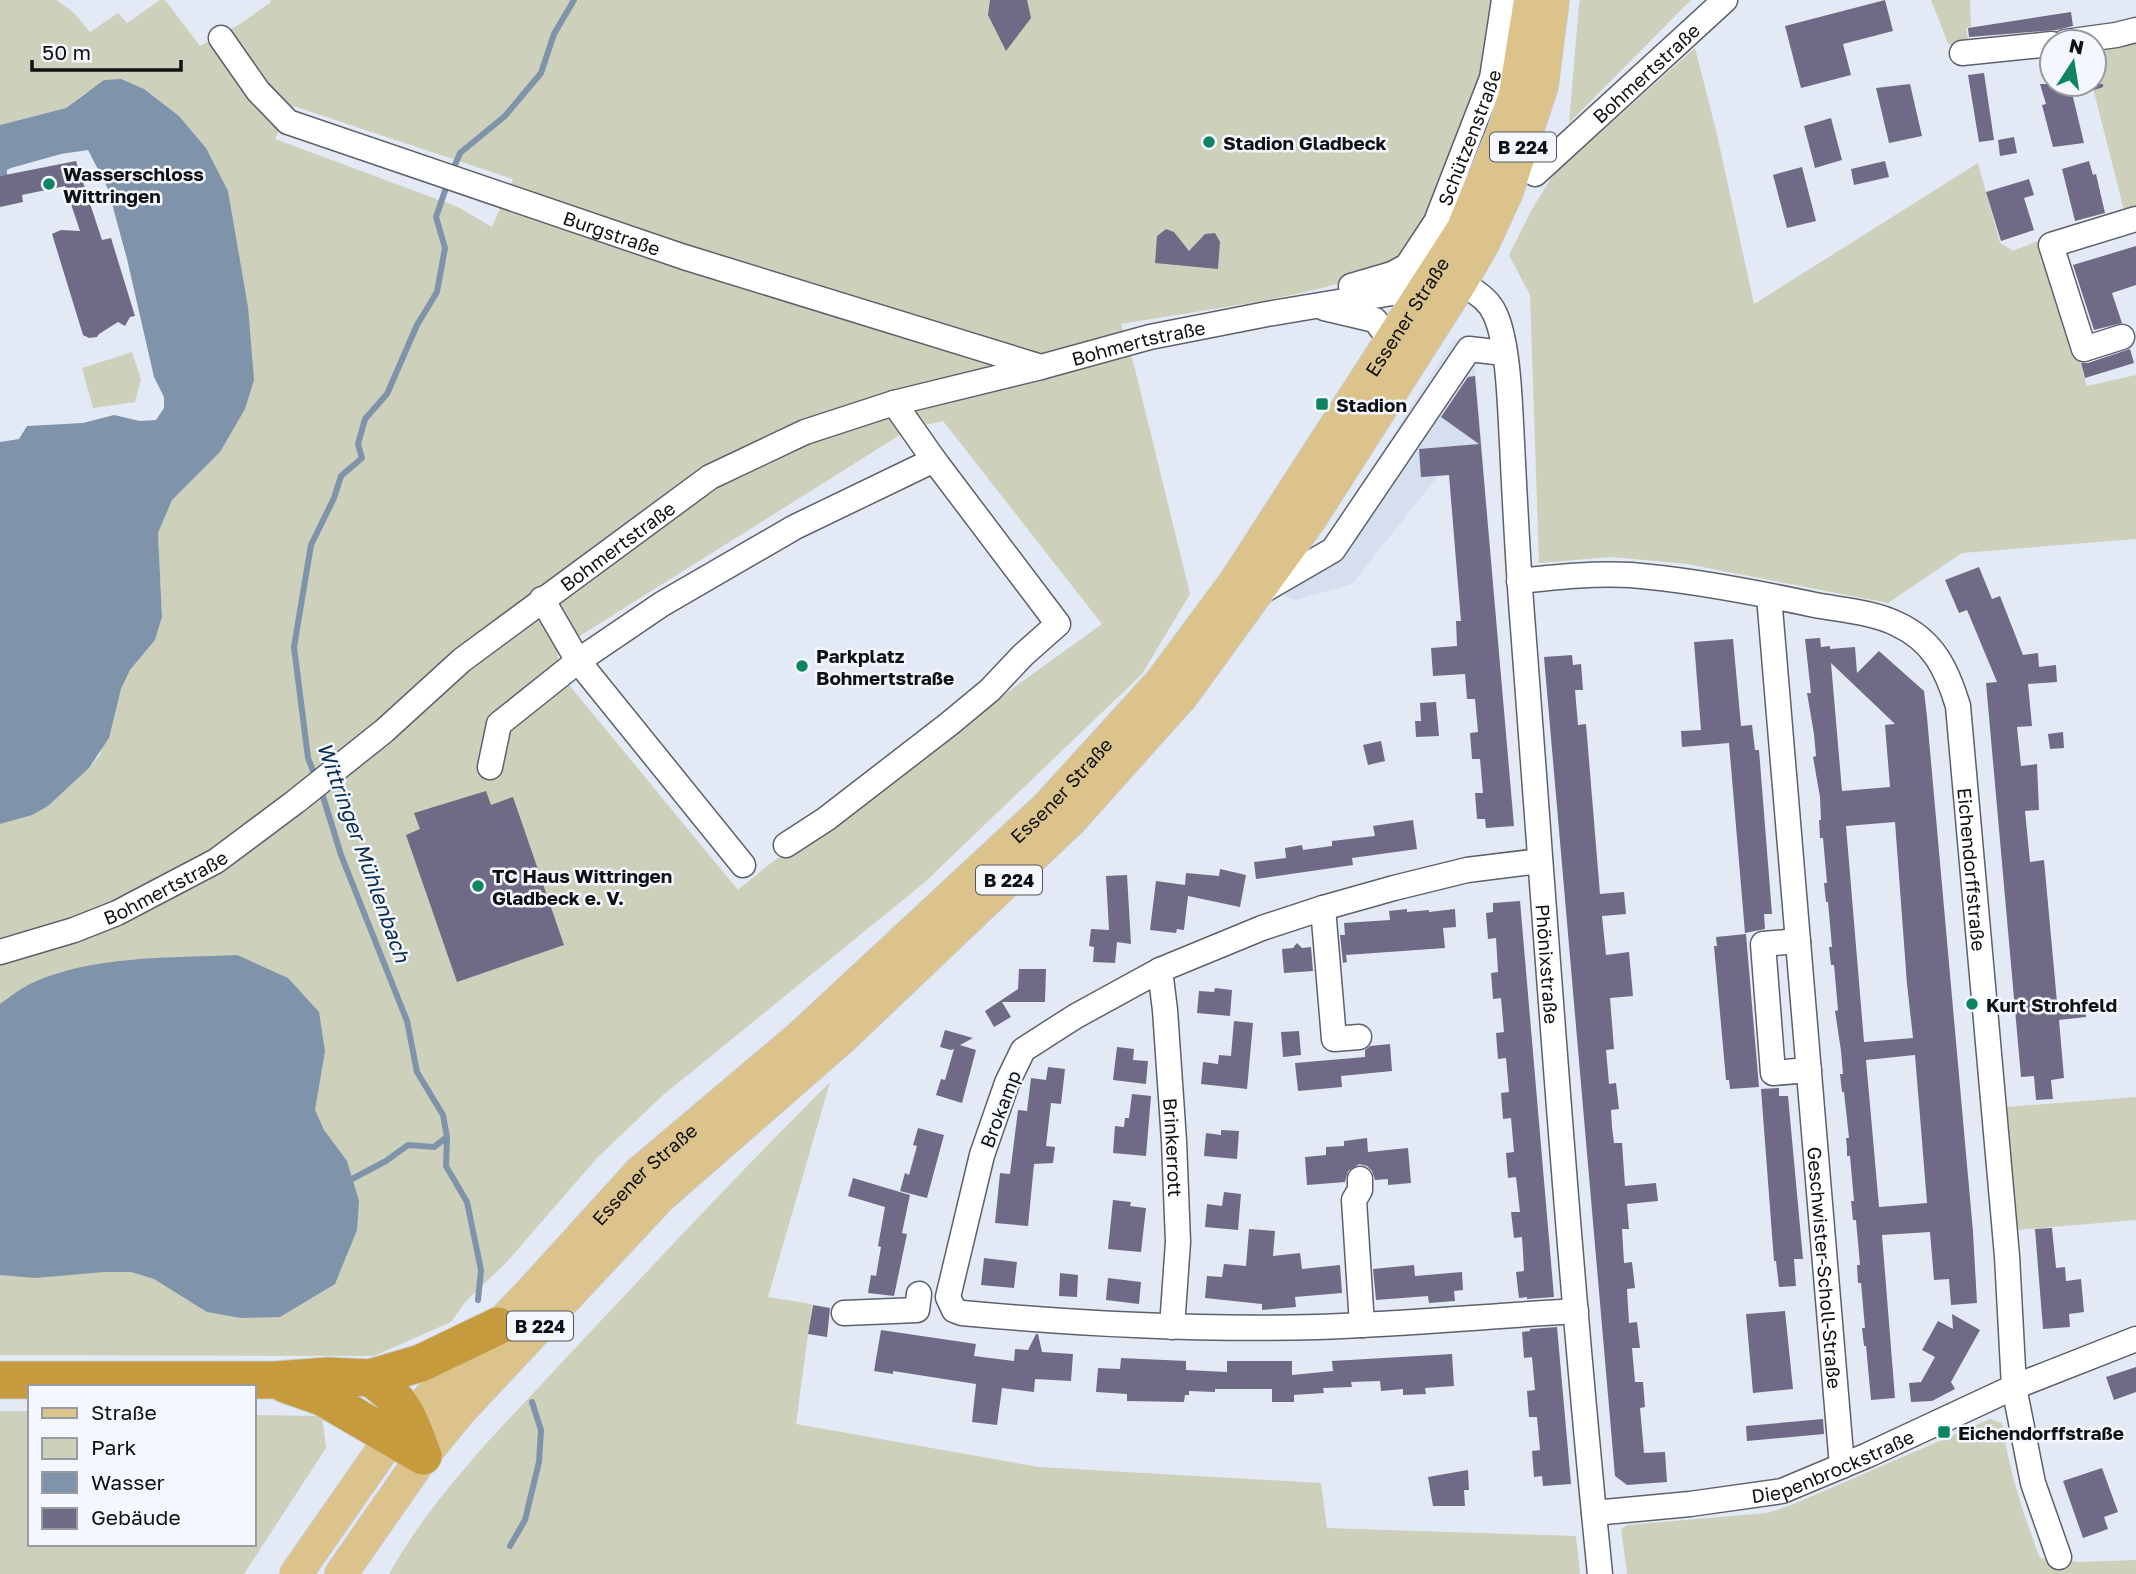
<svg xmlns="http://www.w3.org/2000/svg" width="2136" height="1574" viewBox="0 0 2136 1574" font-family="'Golos Text',sans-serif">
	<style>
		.built { fill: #d6dff0 }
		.green { fill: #cdd0bb; fill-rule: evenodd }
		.water { fill: #7f94ab }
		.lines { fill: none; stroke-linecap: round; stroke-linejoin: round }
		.stream { stroke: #7f94ab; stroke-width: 6 }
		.building { fill: #6f6b86; fill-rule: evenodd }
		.minor-casing { stroke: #5c616a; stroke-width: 27 }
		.major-casing { stroke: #cacbcc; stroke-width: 34 }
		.highway-casing { stroke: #cacbcc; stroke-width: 39 }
		.minor { stroke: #fff; stroke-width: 24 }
		.major { stroke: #dcc38b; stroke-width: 32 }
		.highway { stroke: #c59b3e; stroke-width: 37 }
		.poi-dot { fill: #0f8463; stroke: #f4f7fe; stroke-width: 2.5 }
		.labels { text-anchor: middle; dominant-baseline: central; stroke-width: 5; stroke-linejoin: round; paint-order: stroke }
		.shield { fill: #f4f7fe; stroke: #54565b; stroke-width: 2 }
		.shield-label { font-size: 18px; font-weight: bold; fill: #0f1115 }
		.street-label { font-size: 19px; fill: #0f1115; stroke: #f4f7fe }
		.poi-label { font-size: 19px; font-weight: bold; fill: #0f1115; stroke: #f4f7fe; text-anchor: start }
		.water-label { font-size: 21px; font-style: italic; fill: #072c4c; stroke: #f4f7fe }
	</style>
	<rect width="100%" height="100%" fill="#e4eaf5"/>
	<path class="built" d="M1454,339L1466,344L1474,353L1484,472L1437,477L1352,584L1296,600L1284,596L1322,546Z"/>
	<path class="green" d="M0,0H57L74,13L90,32L118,13L127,23L160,0H165L200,46L240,24L271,2L270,0H1495L1482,74L1424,221L1398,259L1360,278L1310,291L1263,301L1121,324L1134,365L1190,594L1142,674L925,882L662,1096L597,1158L505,1264L466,1301L451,1322L374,1356L0,1355V824L48,806L89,768L100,755L121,689L130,670L155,640L162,617L158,533L172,499L220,452L206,148L179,116L144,89L85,93L66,108L0,125ZM293,106L513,179L492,227L458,207L275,139ZM943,421L1102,624L771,863L738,890L570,686L564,679L557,653L583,634L911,428Z
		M1580,0H1691L1569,123L1579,5Z
		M1931,0H1970L1971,27L1966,28L1970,49H1954L1948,43Z
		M2134,43L2136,44V211L2125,214L2092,84H2094V46Z
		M1695,48L1716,130L1754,304L1978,163L2000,243L2013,251L2038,241L2041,263L2050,262L2087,386L2136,375V539L1962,553L1888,603L1687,564L1611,557L1539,563L1530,295L1509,255L1531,211L1553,175Z
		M132,352L141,379L135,402L93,408L82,368Z
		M830,1082L768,1297L812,1304L796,1424L1039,1467L1321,1483L1327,1528L1576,1536L1580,1574H389C435,1492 503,1426 566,1358C653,1265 740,1172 830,1082Z
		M2136,1097V1220L2017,1230L2006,1107Z
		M0,1411H30V1544H254V1415L322,1416L326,1448L244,1574H0Z
		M1990,1419L2002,1423C2009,1470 2023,1514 2040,1558L2079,1562L2136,1560V1574H1627L1621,1529L1627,1525L1767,1513L1794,1504Z"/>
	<path class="water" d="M121,79L144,89L179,116L206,148L228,191L248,307L254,380L245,409L220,452L172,500L158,533L162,617L155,640L130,670L121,689L109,738L89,768L48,806L32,815L0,824V442L19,439L27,426L83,423L114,415L140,421L156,420L164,408V397L154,377L127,259L108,189L88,150L61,154L11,168L7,170V175L0,176V125L66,108L104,80Z
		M237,955L288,978L319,1012L325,1051L315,1110L324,1130L347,1161L359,1201L357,1230L335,1284L280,1317L241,1318L207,1312L154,1279L131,1272H104L35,1278L0,1275V1004C10,997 21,988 32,983C93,955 171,958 237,955Z"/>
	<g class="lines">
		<path class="stream" d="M452,172L460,153L505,116L541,73L554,34L574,0
			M315,776L308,758L294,647L311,545L334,498L341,476L362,458L358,444L365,419L387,394L417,325L437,292L445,248L436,217L448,182
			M321,790L341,855L407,1021L417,1072L443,1115L447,1137L434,1147L408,1145L386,1161L352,1179
			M447,1137L446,1166L467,1202L481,1270L478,1300
			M510,1546L525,1520L539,1462L541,1430L532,1402"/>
	</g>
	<path class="building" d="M990,0H1027L1031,18L1006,51L988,15Z
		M1885,0L1893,31L1843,44L1851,75L1801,88L1785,26Z
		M2071,12L2073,26L2056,30L1969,37L1968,28Z
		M1984,73L1994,140L1979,142L1968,75Z
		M1910,84L1922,136L1889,143L1876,88Z
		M2040,84H2103V87L2073,97L2084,143L2053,147L2042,105L2046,104Z
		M1831,118L1842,160L1815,168L1804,126Z
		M2014,137L2017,153L2000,156L1998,140Z
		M76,161L102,240L111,238L135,316L130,317L125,326L118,322L99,334L97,337L89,338L83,335L52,234L61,230L80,231L65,186L22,195L23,202L0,207V176Z
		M1885,161L1889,177L1854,185L1851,169Z
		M2089,161L2093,175L2096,174L2105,213L2075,221L2062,169Z
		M1802,167L1816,221L1787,228L1773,175Z
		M2029,179L2034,195L2024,198L2034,230L2001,241L1986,192Z
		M1166,229L1174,232L1189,251L1205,234L1215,233L1220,242L1218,269L1155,263L1157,236Z
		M2136,246V285L2112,293L2122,323L2094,330L2073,265Z
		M2130,349L2134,363L2085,378L2081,363H2088Z
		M1475,376L1514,826L1486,828L1485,819H1477L1475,793H1483L1480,759H1472L1470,733L1478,732L1475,699H1467L1465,674L1433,676L1431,648L1457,646L1456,621H1461L1449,475L1421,477L1419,449L1479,444L1441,417L1468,377Z
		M1979,567L1992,599L2000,596L2023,655L2038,653L2039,667L2056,665L2057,682L2028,684L2032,726L2017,727L2021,766L2037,764L2039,810L2025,811L2030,862L2044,860L2057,1002L2085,1000L2086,1017L2059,1020L2064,1078L2051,1080L2053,1099L2036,1100L2034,1076L2021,1077L1986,683L1997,682L1967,610L1959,613L1945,580Z
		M1820,638L1821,647L1830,646V649L1855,647L1857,673L1879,651L1924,691L1927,717L1973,1232L1977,1303L1951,1305L1949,1279L1934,1280L1930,1232L1882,1235L1895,1398L1871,1400L1866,1346H1864L1862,1328H1865L1861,1283H1858L1857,1265H1860L1856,1220H1853L1851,1201H1854L1850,1156H1847V1147L1846,1138H1849L1844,1092H1842L1840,1074H1843L1841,1051L1835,1011L1838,1010L1834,965H1831L1829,947H1832L1828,902H1826L1824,883H1827L1823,838H1820L1819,820H1821L1820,797L1813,757L1816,756L1814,734L1807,693H1811L1805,639ZM1831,663L1895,724L1885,725L1890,787L1842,791ZM1895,822L1907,984L1913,1038L1864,1042L1846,826ZM1915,1055L1927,1203L1879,1207L1866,1060Z
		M1733,639L1741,726L1752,725L1755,750H1759L1772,914H1764L1765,929L1745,933L1729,743L1682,747L1681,731L1701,730L1694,642Z
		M1572,655L1573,665L1581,664L1583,690H1575L1578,725L1586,724L1600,894L1624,892L1626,914L1602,916L1606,955L1629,952L1633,996L1610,998L1614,1049L1606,1050L1609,1084L1616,1083L1619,1109L1611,1110L1612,1127L1614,1143H1622L1625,1186L1656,1183L1658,1201L1627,1204L1629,1229H1622L1624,1263L1632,1262L1635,1288L1627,1289L1629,1323L1637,1322L1640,1348H1632L1635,1382H1643L1645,1407L1640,1408L1644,1453L1665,1452L1667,1482L1627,1485L1615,1476L1544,657Z
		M1436,702L1439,736L1416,737L1415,721H1421L1420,703Z
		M2063,732L2064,748L2050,749L2048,734Z
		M1381,741L1385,761L1368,765L1363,745Z
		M486,791L491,805L513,797L564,945L457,982L406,835L420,829L414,813Z
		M1413,820L1417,849L1352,858L1353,865L1256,879L1254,862L1286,858L1285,848L1302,845L1303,850L1332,846V841L1375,836L1373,826Z
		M1220,869L1246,875L1240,907L1188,896L1184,930L1177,929L1176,933L1150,930L1156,881L1185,885L1186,873L1219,876Z
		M1127,875L1131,944L1117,942L1115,963L1093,962L1094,947L1089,946L1091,929L1109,930L1106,876Z
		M1520,901L1554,1297L1527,1299V1297L1519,1298L1516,1272L1524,1271L1523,1253L1522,1237L1514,1238L1511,1212H1520L1516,1177L1508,1178L1506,1153L1514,1152L1511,1118L1503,1119L1501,1093L1509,1092L1506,1058L1498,1059L1496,1033L1504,1032L1501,998L1493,999L1491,973L1498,972L1496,938L1488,939L1486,913L1493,912V903Z
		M1407,909V912L1429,910V912L1455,909L1456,927L1443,928L1445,948L1346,955L1347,962L1343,963L1340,935H1345L1344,923L1390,920L1389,911Z
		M1746,934L1759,1087L1730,1089L1729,1080H1726L1714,946H1717L1716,937Z
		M1297,943L1302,948L1311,947L1313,971L1284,973L1282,949L1293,948Z
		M1019,969H1046L1045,1002H1002L1011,1017L994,1027L985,1011L1018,989Z
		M1215,988L1232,990L1230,1016L1197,1013L1199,991L1214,992Z
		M1234,1021L1253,1023L1247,1089L1201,1084L1203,1062L1218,1064L1219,1055L1231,1056Z
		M945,1030L973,1038L960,1045L976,1050L962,1103L936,1095L941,1079L945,1080L954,1049L951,1050L940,1047Z
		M1299,1031L1301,1055L1283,1057L1281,1032Z
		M1390,1044L1392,1071L1341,1076L1342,1087L1298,1091L1295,1063L1365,1057V1050L1370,1046Z
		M1117,1047L1134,1049L1133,1060L1148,1061L1146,1084L1113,1080Z
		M1048,1067L1065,1069L1061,1104L1051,1103L1046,1146L1055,1147L1053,1163L1034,1164L1028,1226L995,1223L1000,1173L1010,1174L1018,1110L1027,1111L1031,1078L1046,1080Z
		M1779,1088V1096H1788L1803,1259H1794L1796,1286L1779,1287L1776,1261H1774L1761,1089Z
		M1132,1094L1151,1096L1146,1156L1113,1153L1115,1126L1124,1127L1125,1118H1129Z
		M918,1128L944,1135L927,1198L900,1191L905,1173L909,1175L917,1146L913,1145Z
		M1221,1130L1239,1131L1237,1159L1204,1156L1206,1133L1221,1135Z
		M1367,1138L1368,1152L1408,1148L1411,1183L1388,1185V1179L1375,1180L1372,1171L1367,1166L1359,1164L1348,1171L1345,1182L1307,1185L1305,1157L1326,1155V1147L1344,1146V1141Z
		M853,1178L910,1195L902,1233L907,1234L894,1296L868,1293L871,1275L876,1276L881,1247L878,1246L885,1207L848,1196Z
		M1224,1192L1241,1194L1238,1230L1205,1227L1207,1204L1222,1206Z
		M1113,1200L1131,1202L1130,1206L1146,1208L1141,1252L1108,1249Z
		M2052,1228L2056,1268L2065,1267L2066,1281L2081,1279L2084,1312L2069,1314L2070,1327L2043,1329L2035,1229Z
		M1249,1229L1275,1231L1273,1256L1300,1253L1302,1269L1340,1265L1342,1293L1295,1297L1296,1307L1262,1310V1304L1205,1298L1207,1276L1222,1277L1224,1264L1246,1266Z
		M984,1258L1017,1262L1014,1288L981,1285Z
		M1414,1265L1415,1276L1462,1272L1463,1290L1454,1291L1455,1301L1429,1303L1428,1296L1376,1300L1373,1269Z
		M1060,1273L1078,1275L1077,1297L1059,1296Z
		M1108,1278L1141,1282L1139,1304L1106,1300Z
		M813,1305L830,1308L827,1337L808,1334Z
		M1785,1311L1793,1389L1753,1393L1746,1314Z
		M1952,1314L1980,1330L1951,1382L1955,1389L1932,1401L1911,1402L1909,1383L1921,1382L1935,1357L1922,1350L1938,1321L1953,1329Z
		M1557,1327L1571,1484L1543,1486L1542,1476L1534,1477L1532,1451L1540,1450L1537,1417H1529L1527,1391L1535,1390L1532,1357L1524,1358L1522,1332L1530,1331V1329Z
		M881,1330L976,1344L974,1356L1014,1361L1015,1349L1028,1350L1036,1334H1038L1042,1352L1073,1354L1071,1381L1035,1379L1034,1392L1002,1388L997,1425L972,1422L976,1384L893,1371V1374L874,1371Z
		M1452,1354L1454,1386L1425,1388L1426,1394L1403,1395V1389L1381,1391L1380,1381L1351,1382L1352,1387L1323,1388L1324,1393L1294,1395V1402H1272V1389H1215V1392L1189,1391V1395H1185L1184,1402L1127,1401V1394L1096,1392L1098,1368L1120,1369L1121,1358L1186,1361V1370L1227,1372V1361H1292V1375L1333,1371L1332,1361Z
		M2136,1367V1392L2114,1400L2106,1377Z
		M1823,1419L1824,1434L1747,1441L1746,1426Z
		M2102,1468L2118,1512L2104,1517L2108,1529L2083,1538L2063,1481Z
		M1468,1470L1469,1490H1464L1465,1506H1433L1428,1477Z"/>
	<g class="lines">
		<g class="minor-casing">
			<g id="minor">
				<path id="s1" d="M221,38L258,91L288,122L684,257L1041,367"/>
				<path d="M2065,42L2116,35L2136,30"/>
				<path d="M1962,53L2052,44"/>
				<path id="s2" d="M1535,174L1725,0"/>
				<path id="s3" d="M1407,266C1435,275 1482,284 1495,314C1509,344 1510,409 1512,443C1515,505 1518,567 1523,628C1547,944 1568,1259 1600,1574"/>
				<path id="s4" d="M1351,286L1392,274L1407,266L1436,222L1492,78L1504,0"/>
				<path d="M1324,308L1375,320L1391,341"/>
				<path d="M2122,337L2084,349L2051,245L2136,219"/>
				<path id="s5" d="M1519,581C1556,577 1593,573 1631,575C1692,580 1754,592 1815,605C1841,610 1873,612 1897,624C1934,641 1947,670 1958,706L2007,1256L2014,1387L2033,1483L2059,1557"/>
				<path d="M1259,593L1333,550L1469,349L1504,353"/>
				<path id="s6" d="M1769,596L1842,1466"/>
				<path d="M542,599L578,661L743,865"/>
				<path d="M490,767L499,724L578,661L662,604L795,527L934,460"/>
				<path d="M786,845L826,819L949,724L990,690L1023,655L1058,624L934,460L894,403"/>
				<path d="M1540,861L1467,870L1394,888L1323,908L1262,928L1160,970L1076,1016L1023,1050L1007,1083L982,1155L948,1297L954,1310L962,1313C1080,1324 1198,1330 1317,1327C1403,1324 1490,1316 1576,1311"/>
				<path d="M1323,908L1334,1039L1359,1037"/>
				<path d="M1798,941L1763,944L1773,1073L1809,1070"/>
				<path id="s7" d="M0,952L74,930L117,913L216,861L295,802L384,731L462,660L710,477L805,432L894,403L1041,367L1150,337L1267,314L1392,293L1434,275"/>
				<path id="s8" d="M1160,970L1165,1010L1174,1141L1178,1242L1172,1327"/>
				<path d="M1360,1179V1190L1354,1200L1362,1325"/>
				<path d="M844,1313L917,1310L919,1294"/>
				<path id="s9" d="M1594,1513L1690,1504L1782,1491L1868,1455L2014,1387L2136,1339"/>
			</g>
		</g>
		<g class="major-casing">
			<g id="major">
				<path id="s10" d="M296,1574L390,1439L531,1292L640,1172L801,1036L1047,807L1160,683L1237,579L1462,230L1503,133L1515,94L1530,0"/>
				<path d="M341,1574L423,1456L459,1412L660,1197L842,1038L1071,820L1182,696L1311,518L1460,284L1484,242L1507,192L1542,86L1553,0"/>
			</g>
		</g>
		<g class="highway-casing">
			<path id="highway" d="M370,1378C404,1399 410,1421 423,1456
				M0,1380H275L328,1376L370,1378L421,1363L498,1326
				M285,1384L322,1397L423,1456"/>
		</g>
		<use href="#minor" class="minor"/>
		<use href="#major" class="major"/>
		<use href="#highway" class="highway"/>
	</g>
	<g class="poi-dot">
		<circle cx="1209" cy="142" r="7"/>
		<circle cx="49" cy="184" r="7"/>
		<rect x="1315" y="397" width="14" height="14" rx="3.5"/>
		<circle cx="802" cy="666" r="7"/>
		<circle cx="478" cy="886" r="7"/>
		<circle cx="1972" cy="1004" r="7"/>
		<rect x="1937" y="1425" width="14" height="14" rx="3.5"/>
	</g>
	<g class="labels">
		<g class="shield">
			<rect x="1490" y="132.5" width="66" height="29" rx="5"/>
			<rect x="976" y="865.5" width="66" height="29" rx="5"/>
			<rect x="507" y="1311.5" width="66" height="29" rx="5"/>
		</g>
		<g class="shield-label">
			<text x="1523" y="147">B 224</text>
			<text x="1009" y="880">B 224</text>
			<text x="540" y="1326">B 224</text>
		</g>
		<g class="street-label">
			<text stroke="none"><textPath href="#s2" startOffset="150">Bohmertstraße</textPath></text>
			<text stroke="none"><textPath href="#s4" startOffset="203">Schützenstraße</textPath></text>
			<text stroke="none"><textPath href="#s1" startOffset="450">Burgstraße</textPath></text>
			<text stroke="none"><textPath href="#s10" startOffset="1687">Essener Straße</textPath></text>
			<text stroke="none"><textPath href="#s7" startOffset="1312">Bohmertstraße</textPath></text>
			<text stroke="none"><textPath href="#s7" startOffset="746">Bohmertstraße</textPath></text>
			<text stroke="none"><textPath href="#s10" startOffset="1099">Essener Straße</textPath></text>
			<text stroke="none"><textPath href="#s5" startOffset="653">Eichendorffstraße</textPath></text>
			<text stroke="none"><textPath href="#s7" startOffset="178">Bohmertstraße</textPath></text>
			<text stroke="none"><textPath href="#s3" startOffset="756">Phönixstraße</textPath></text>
			<text transform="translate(1000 1109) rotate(-69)">Brokamp</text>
			<text stroke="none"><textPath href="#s8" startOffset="178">Brinkerrott</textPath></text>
			<text stroke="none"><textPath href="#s10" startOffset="532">Essener Straße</textPath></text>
			<text stroke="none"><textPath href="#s6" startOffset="674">Geschwister-Scholl-Straße</textPath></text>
			<text stroke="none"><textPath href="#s9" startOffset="245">Diepenbrockstraße</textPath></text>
		</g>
		<g class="poi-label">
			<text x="1223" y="142">Stadion Gladbeck</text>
			<text x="63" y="173">Wasserschloss<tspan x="63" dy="22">Wittringen</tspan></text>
			<text x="1336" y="404">Stadion</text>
			<text x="816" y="655">Parkplatz<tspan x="816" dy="22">Bohmertstraße</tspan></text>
			<text x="492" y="875">TC Haus Wittringen<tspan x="492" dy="22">Gladbeck e. V.</tspan></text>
			<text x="1986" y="1004">Kurt Strohfeld</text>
			<text x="1958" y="1432">Eichendorffstraße</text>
		</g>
		<g class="water-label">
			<text transform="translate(364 852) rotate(70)">Wittringer Mühlenbach</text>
		</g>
	</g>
	<rect x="28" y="1385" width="228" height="161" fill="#f4f7fe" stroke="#989ba1" stroke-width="2"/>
	<rect x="42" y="1408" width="35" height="10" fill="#dcc38b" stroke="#989ba1" stroke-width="2"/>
	<text x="91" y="1420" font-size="21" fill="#0f1115">Straße</text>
	<rect x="42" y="1438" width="35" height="21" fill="#cdd0bb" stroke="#989ba1" stroke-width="2"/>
	<text x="91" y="1455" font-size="21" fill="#0f1115">Park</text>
	<rect x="42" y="1472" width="35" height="21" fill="#7f94ab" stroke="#989ba1" stroke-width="2"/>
	<text x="91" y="1490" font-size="21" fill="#0f1115">Wasser</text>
	<rect x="42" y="1508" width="35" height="21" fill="#6f6b86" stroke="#989ba1" stroke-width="2"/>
	<text x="91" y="1525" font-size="21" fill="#0f1115">Gebäude</text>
	<g transform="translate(2073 63) rotate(12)"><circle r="33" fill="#f4f7fe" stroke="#989ba1" stroke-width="2"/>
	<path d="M0-5L12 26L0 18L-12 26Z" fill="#0f8463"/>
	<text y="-10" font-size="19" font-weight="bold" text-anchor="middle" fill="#0f1115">N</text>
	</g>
	<path d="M32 60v10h149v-10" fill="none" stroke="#0f1115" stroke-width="3.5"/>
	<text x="42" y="60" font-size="21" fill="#0f1115" stroke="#f4f7fe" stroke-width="5" paint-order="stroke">50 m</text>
</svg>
